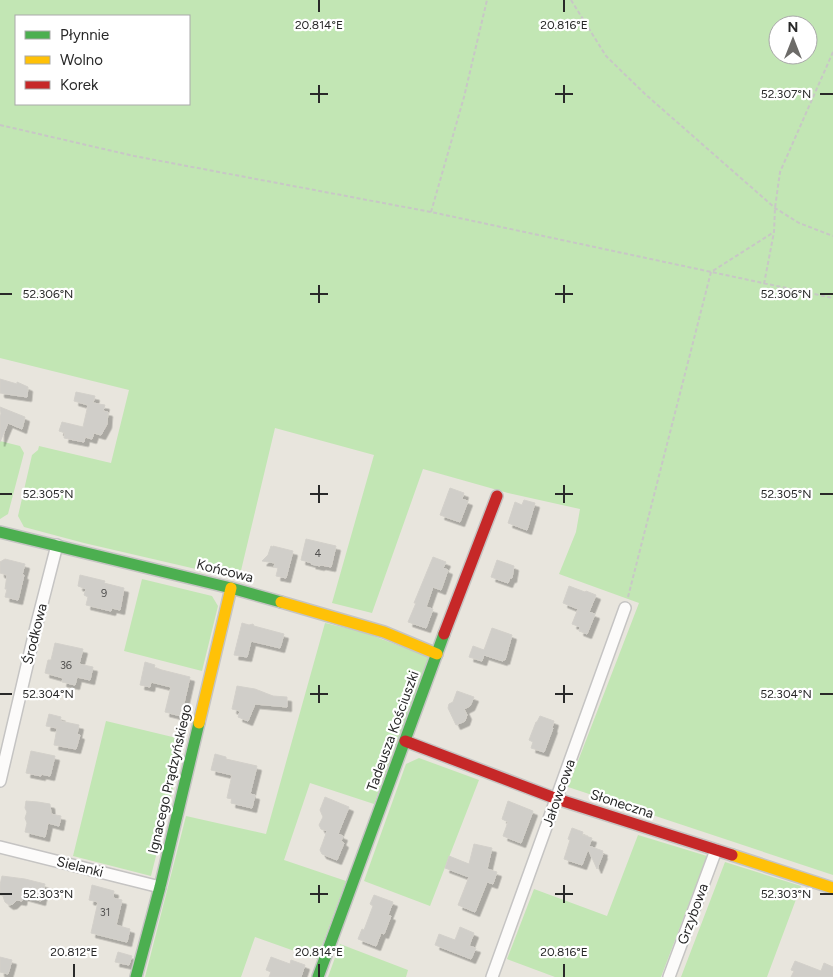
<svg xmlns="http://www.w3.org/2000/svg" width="833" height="977" viewBox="0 0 833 977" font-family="Figtree,sans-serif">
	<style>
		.green { fill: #c2e6b4; fill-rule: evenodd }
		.building { fill: #d0cec9; stroke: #d3d0ca; filter: url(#shadow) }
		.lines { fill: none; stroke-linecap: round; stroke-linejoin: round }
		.street-casing { stroke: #c5c4c3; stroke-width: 14 }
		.fast-casing { stroke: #c5c4c3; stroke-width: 14 }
		.slow-casing { stroke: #c5c4c3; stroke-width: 14 }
		.jam-casing { stroke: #c5c4c3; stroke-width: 14 }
		.path { stroke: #c8c7c6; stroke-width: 2; stroke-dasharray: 4 2.5; stroke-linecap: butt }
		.street { stroke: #fcfbfa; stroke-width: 11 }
		.fast { stroke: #4caf50; stroke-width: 11 }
		.slow { stroke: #ffc107; stroke-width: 11 }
		.jam { stroke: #c62828; stroke-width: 11 }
		.ticks { fill: none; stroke: #292929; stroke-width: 2 }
		.labels { text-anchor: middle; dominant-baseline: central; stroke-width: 4.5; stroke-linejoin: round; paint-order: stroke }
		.number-label { font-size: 11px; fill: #545352 }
		.street-label { font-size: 14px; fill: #292929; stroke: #fff }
		.ticks-label { font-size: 12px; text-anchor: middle; fill: #292929; stroke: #fff; stroke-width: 4.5; stroke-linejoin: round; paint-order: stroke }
	</style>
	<defs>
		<filter id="shadow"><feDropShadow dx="4.5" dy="4.5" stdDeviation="0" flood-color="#0004"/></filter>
	</defs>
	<rect width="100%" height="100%" fill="#e8e5dd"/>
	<path class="green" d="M0,0H833V875L568,787L639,603L559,574L576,532L580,509L508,493L423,469L372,613L332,603L374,455L275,428L239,579L84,543L24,527L18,516L32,455L38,450L39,446L111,463L129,390L0,358ZM16,16H189V104H16ZM778,25H808V55H778Z
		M0,441L20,446L24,453L8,514L0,519Z
		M142,579L212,596L218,606L202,671L124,651Z
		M325,623L363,632L429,657L374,804L310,783L284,860L346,881L317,959L255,937L241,977H145L186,816L266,834Z
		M106,721L185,740L151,876L73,856Z
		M419,758L479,780L430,906L364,881L406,764Z
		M638,835L707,856L661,977H555L507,959L534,889L607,916Z
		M725,862L801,886L767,977H681Z
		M340,944L408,970L406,977H328Z"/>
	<path class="building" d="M0,379L17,384V382L28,387L27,397L0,393Z
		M76,392L95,396L93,403L105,405L103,411L108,412L107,424L101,435L94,433L92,439L85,437L84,442L64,438L65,433L59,431L62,422L83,427L88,405L74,401Z
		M0,407L25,417L22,429L8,423L0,442V416L1,414Z
		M450,488L464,493L462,499L468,501L460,522L440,515Z
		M524,500L535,503L527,530L508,523L515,502L522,505Z
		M306,539L336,546L331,567L321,565L320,566L311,564L312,563L301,560Z
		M271,546L273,547V546L293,551L286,578L276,576L278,568L274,567L275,563L262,561L268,555Z
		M433,557L446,562L443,568L448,570L441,590L433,587L426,607L433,609L426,628L408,622L416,603H414Z
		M5,559L25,564L22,575H24L18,600L5,597L7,589H5L7,575L0,573V562Z
		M497,560L514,566L512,578H510L508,583L491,577Z
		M80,575L105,581L104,583L124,588L120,610L112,608L111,611L86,605L88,597L84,595L86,589L78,586Z
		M569,586L585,592L586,591L596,595L589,612L595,614L587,634L579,631L580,627L572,624L578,609L563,603Z
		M242,623L249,625L253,624L254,626L284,634L280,648L251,641L247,657L234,655Z
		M492,628L512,635L505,660L503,659V661L484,655L482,661L469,657L473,646L484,650Z
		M55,643L83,649L79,664L93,667L90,680L77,677L75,685L62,682L63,678L45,673L48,660H51Z
		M145,662L155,665L154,668L190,677L181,716L165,712L171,687L151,682L150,687L140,685Z
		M237,686L255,689L273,696L287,697V707L255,704L248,721L238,717L240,711L232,709Z
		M457,691L474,697L470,706L464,709L467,715L465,721L456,725L448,708L449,704L453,702Z
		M49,714L61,717L60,721L79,725L77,734L80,735L76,749L54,745L57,728L46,726Z
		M540,716L554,721L552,728H553L544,752L531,748L533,742L529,740L536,722H537Z
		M31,751L55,756L50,776L41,774V776L26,773Z
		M215,754L226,757V759L257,766L250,794L255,795L252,808L231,803L232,799L227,798L232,775L211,770Z
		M325,797L349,807L338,834L343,836L341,841L344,843L337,860L322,854L320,850L327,831L321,829L319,825L323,817L320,810Z
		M26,801L38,802L50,804L51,814L61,816L59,826L48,823L45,837L25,832L27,823L25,818L27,812L25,808Z
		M508,801L533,811L521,843L503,836L508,822L502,819Z
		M572,828L583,832L582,835L592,838L589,846L603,851L602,854H603L597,869L588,849L582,865L564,859L570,840L568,839Z
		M474,844L492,848L487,869L497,872L493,884L487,882L475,912L458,905L469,877L445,868L449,856L469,864Z
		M2,876L25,879L45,884L41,901L23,896L22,901L17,900L13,904L9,905L5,902L3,896L0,895V885Z
		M92,885L114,891L113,898L122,900L116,925L130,929L127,942L91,933L98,902L89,900Z
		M374,895L393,902L388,915L391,916L384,934L381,933L376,946L358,939L362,929L364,930L373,906L370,904Z
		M460,927L474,933L469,946L476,948L471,959L435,945L439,934L455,940Z
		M118,952L132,956L129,965L115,962Z
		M0,957L12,960L8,974L0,972Z
		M271,957L290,964L291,960L305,965L301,977H269L271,972L266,970Z
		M795,961L821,971L824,963L833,967V977H791L794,971L791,970Z"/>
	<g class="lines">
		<g class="street-casing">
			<path id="street" d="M0,781L36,627L57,545
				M0,847L160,887
				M492,977L625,608
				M669,977L716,850"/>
		</g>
		<g class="fast-casing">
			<path id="fast" d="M0,532L231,588L281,602
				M136,977L160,887L199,723
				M318,977L444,634"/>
		</g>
		<g class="slow-casing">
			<path id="slow" d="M281,602L384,632L437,654
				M199,723L231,588
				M732,855L833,888"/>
		</g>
		<g class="jam-casing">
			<path id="jam" d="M444,634L497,496
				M405,741L557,799L732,855"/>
		</g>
		<path class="path" d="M571,0L606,56L645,94L775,208L799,223L833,236
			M0,125L134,156L431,212L833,298
			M431,212L464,97L487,0
			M764,284L774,232L775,208L780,172L833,52
			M628,597L711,272L774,232"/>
		<use href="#street" class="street"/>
		<use href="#fast" class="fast"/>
		<use href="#slow" class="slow"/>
		<use href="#jam" class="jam"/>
	</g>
	<path class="ticks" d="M319,0V12M564,0V12M319,85V103M564,85V103M310,94H328M555,94H573M820,94H833M319,285V303M564,285V303M0,294H12M310,294H328M555,294H573M820,294H833M319,485V503M564,485V503M0,494H12M310,494H328M555,494H573M820,494H833M319,685V703M564,685V703M0,694H12M310,694H328M555,694H573M820,694H833M319,885V903M564,885V903M0,894H12M310,894H328M555,894H573M820,894H833M74,964V977M319,964V977M564,964V977"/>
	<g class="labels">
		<g class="number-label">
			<text x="318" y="553">4</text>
			<text x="104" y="593">9</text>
			<text x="66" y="665">36</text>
			<text x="105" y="912">31</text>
		</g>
		<g class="street-label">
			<text transform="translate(225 571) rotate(14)">Końcowa</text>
			<text transform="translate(35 634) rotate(-76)">Środkowa</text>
			<text transform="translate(393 731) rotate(-70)">Tadeusza Kościuszki</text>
			<text transform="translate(170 779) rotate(-77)">Ignacego Prądzyńskiego</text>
			<text transform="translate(559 793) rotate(-70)">Jałowcowa</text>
			<text transform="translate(622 804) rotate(18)">Słoneczna</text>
			<text transform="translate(80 867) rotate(14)">Sielanki</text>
			<text transform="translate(693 914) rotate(-70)">Grzybowa</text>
		</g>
	</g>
	<g class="ticks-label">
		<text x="319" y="29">20.814°E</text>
		<text x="564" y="29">20.816°E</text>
		<text x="786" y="98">52.307°N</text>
		<text x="48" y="298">52.306°N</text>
		<text x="786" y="298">52.306°N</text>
		<text x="48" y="498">52.305°N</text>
		<text x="786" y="498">52.305°N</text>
		<text x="48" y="698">52.304°N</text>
		<text x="786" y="698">52.304°N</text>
		<text x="48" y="898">52.303°N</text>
		<text x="786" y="898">52.303°N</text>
		<text x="74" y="956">20.812°E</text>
		<text x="319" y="956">20.814°E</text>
		<text x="564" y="956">20.816°E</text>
	</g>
	<rect x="15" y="15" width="175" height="90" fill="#ffffff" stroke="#a9a9a9"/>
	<rect x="25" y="31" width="25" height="8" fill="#4caf50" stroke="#a9a9a9"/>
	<text x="60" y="40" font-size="15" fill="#292929">Płynnie</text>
	<rect x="25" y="56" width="25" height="8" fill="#ffc107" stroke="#a9a9a9"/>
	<text x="60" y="65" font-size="15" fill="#292929">Wolno</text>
	<rect x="25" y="81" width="25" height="8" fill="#c62828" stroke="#a9a9a9"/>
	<text x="60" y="90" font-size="15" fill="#292929">Korek</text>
	<g transform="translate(793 40)"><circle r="24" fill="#ffffff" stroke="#a9a9a9"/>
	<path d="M0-4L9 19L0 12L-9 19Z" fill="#6c6b68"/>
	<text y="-8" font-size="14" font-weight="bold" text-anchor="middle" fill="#292929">N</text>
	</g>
</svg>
